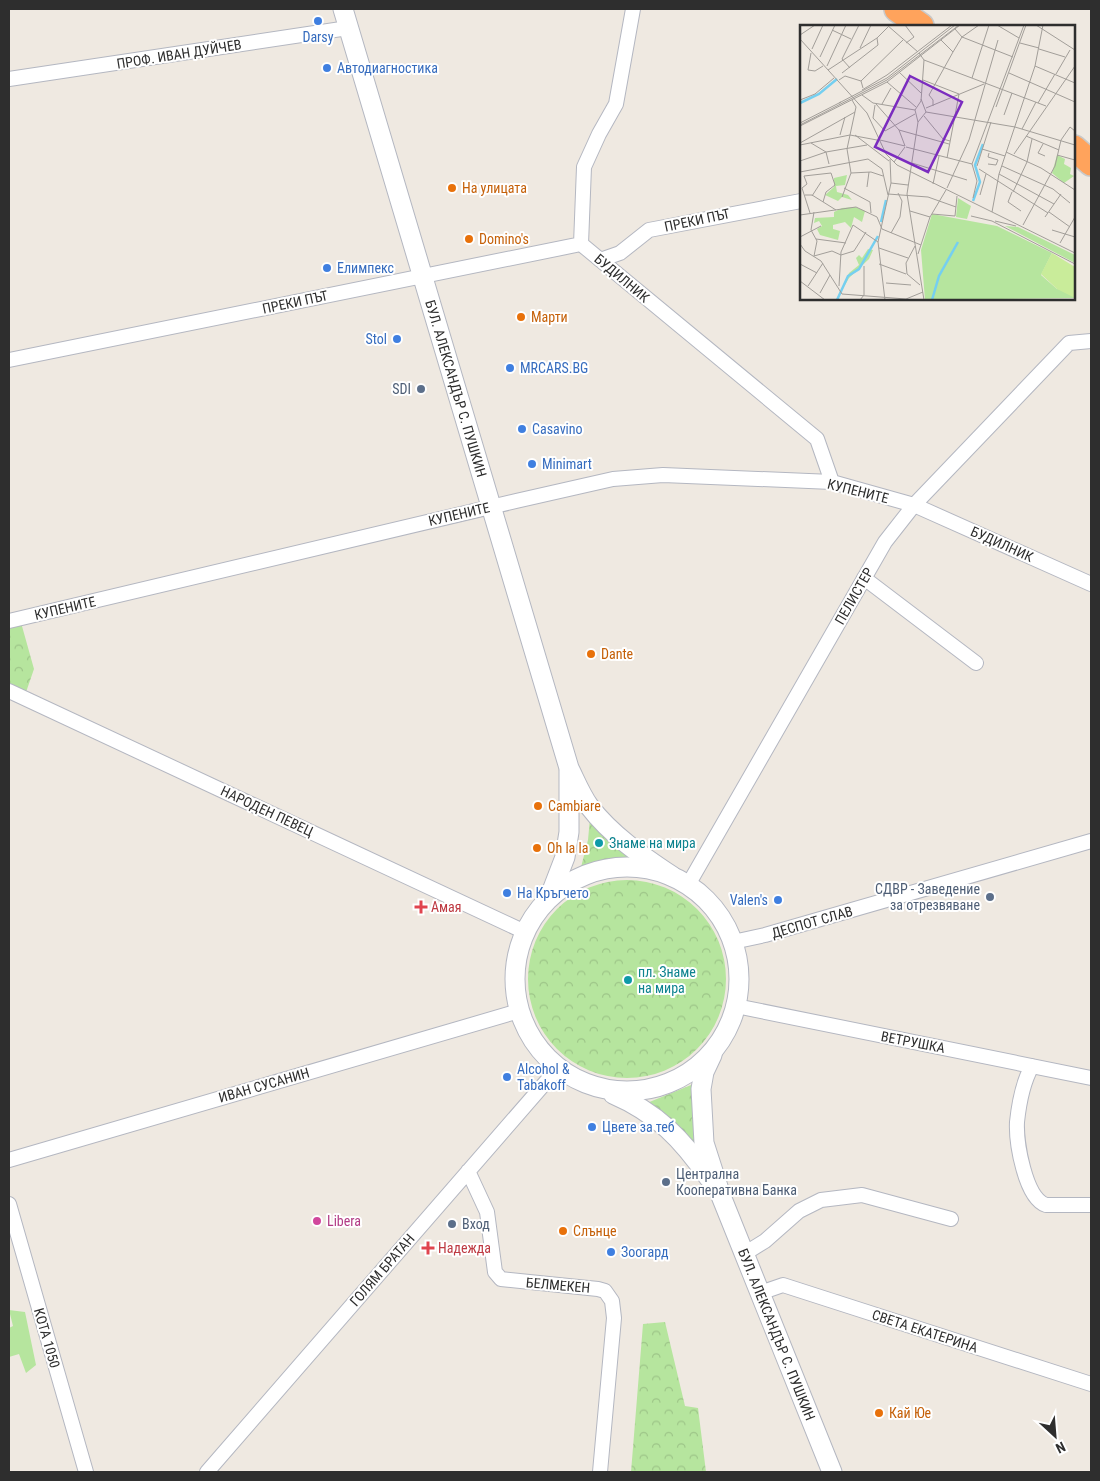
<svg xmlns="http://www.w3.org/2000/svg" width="1100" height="1481" viewBox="0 0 1100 1481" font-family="'Roboto Condensed',sans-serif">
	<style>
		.grass { fill: #b6e59e }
		.forest { fill: url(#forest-crowns) }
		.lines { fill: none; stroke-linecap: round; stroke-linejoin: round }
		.street-casing { stroke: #b4b7c1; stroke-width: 16 }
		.secondary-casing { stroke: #b4b7c1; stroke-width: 21 }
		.highway-casing { stroke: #c9c9c9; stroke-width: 28 }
		.street { stroke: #fff; stroke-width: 14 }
		.secondary { stroke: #fff; stroke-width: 19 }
		.highway { stroke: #ffa35c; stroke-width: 25 }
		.shop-dot { fill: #3f7fe0; stroke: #fff; stroke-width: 2 }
		.food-dot { fill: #e8710a; stroke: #fff; stroke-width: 2 }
		.service-dot { fill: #5c6f8a; stroke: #fff; stroke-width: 2 }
		.culture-dot { fill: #0f9aa8; stroke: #fff; stroke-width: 2 }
		.health-dot { fill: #e0444e; stroke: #fff; stroke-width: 2 }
		.hotel-dot { fill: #d1479c; stroke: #fff; stroke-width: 2 }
		.labels { text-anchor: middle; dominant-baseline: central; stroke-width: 4; stroke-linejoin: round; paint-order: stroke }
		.shop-label { font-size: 14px; fill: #366cbe; stroke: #fff; text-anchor: start }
		.street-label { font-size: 14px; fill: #2e2e2e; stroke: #fff }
		.food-label { font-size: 14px; fill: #c56008; stroke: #fff; text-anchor: start }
		.service-label { font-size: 14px; fill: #4e5e75; stroke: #fff; text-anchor: end }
		.culture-label { font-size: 14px; fill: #0d838f; stroke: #fff; text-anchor: start }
		.health-label { font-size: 14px; fill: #be3a42; stroke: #fff; text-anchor: start }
		.hotel-label { font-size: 14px; fill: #b23c85; stroke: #fff; text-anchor: start }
		.inset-river { fill: none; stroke: #75cff0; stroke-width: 2.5 }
		.inset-road { fill: none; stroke: #a29e99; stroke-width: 1 }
		.view { fill: #7b2cbf; fill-opacity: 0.15; stroke: #7b2cbf; stroke-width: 2.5 }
		.inset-edge { fill: none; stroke: #2e2e2e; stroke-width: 2.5 }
	</style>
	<defs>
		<pattern id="forest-crowns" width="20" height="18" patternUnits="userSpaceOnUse" patternTransform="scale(1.25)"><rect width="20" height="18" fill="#b6e59e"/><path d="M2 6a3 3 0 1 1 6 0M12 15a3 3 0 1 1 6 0" fill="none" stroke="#9dc588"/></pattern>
	</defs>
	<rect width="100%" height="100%" fill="#efe9e1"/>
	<path class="grass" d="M9,1310L25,1312L36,1365L26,1373L19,1354L9,1357V1328L13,1326Z"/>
	<path class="forest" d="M20,619L34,669L24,698L9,691V621Z
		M590,818L635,859H609L580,871L588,840Z
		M528 979a99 99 0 1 1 198 0a99 99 0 1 1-198 0Z
		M696,1083L693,1117L696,1144L675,1124L647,1103Z
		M665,1322L685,1406L698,1408L706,1472H631L643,1324Z"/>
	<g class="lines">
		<g class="street-casing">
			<path id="street" d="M633,9L616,104L599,134L584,167L581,244L817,439L832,482
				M9,79L348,28
				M600,260L620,253L649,230L801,201
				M9,360L581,244
				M864,578L976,663
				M9,621L516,501L613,479L663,475L832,482L914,505L1091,584
				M9,691L525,932
				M688,885L885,542L914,505L1069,343L1091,341
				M733,942L765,935L1091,841
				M736,1006L1091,1078
				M1032,1066C1023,1082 1019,1103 1017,1122C1016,1142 1025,1198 1046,1205H1090
				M9,1160L519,1011
				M468,1171L487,1212L495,1272L501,1279L598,1289L605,1291L612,1301L614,1318L600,1472
				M9,1204L86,1472
				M744,1254L765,1241L799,1211L821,1200L862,1195L951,1219
				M760,1293L783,1285L1091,1384
				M207,1472L558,1068"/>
		</g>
		<g class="secondary-casing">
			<g id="secondary">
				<path id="s1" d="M343,9L569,768C575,780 581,795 589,806C611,835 642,856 672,876"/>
				<circle cx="627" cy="979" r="112"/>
				<path d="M550,896L565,857L569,832V771"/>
				<path id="s2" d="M712,1055L704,1072L701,1089L704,1143L721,1196L832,1472"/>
				<path d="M613,1094C657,1113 682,1139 709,1178"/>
			</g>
		</g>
		<g class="highway-casing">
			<path id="highway" d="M897,9L921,26
				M1074,148L1091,163"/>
		</g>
		<use href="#street" class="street"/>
		<use href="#secondary" class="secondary"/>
		<use href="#highway" class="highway"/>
	</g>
	<g class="shop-dot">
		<circle cx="318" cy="21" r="5"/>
		<circle cx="327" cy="68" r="5"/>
		<circle cx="327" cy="268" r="5"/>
		<circle cx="397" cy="339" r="5"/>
		<circle cx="510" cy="368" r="5"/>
		<circle cx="522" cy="429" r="5"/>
		<circle cx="532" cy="464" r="5"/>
		<circle cx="507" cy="893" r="5"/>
		<circle cx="778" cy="900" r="5"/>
		<circle cx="507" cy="1077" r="5"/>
		<circle cx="592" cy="1127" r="5"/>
		<circle cx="611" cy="1252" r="5"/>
	</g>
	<g class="food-dot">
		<circle cx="452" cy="188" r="5"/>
		<circle cx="469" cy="239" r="5"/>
		<circle cx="521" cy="317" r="5"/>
		<circle cx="591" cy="654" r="5"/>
		<circle cx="538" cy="806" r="5"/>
		<circle cx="537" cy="848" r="5"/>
		<circle cx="563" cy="1231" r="5"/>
		<circle cx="879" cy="1413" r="5"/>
	</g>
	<g class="service-dot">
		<circle cx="421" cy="389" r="5"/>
		<circle cx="990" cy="897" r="5"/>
		<circle cx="666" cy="1182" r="5"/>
		<circle cx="452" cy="1224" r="5"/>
	</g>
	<g class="culture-dot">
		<circle cx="599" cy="843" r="5"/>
		<circle cx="628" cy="980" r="5"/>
	</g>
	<g class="health-dot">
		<path d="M418.5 899.5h5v5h5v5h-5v5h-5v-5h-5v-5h5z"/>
		<path d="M425.5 1240.5h5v5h5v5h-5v5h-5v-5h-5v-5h5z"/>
	</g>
	<circle class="hotel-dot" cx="317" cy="1221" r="5"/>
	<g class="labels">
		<g class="shop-label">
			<text x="318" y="37" text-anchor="middle">Darsy</text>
			<text x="337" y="68">Автодиагностика</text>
			<text x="337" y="268">Елимпекс</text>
			<text x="387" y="339" text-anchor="end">Stol</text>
			<text x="520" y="368">MRCARS.BG</text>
			<text x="532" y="429">Casavino</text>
			<text x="542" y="464">Minimart</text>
			<text x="517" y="893">На Кръгчето</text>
			<text x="768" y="900" text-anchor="end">Valen's</text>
			<text x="517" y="1069">Alcohol &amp;<tspan x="517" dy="16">Tabakoff</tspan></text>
			<text x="602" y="1127">Цвете за теб</text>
			<text x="621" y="1252">Зоогард</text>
		</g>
		<g class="street-label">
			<text transform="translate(179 54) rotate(-9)">ПРОФ. ИВАН ДУЙЧЕВ</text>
			<text transform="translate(697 220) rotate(-12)">ПРЕКИ ПЪТ</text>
			<text transform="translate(622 278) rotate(40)">БУДИЛНИК</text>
			<text transform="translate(295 302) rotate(-12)">ПРЕКИ ПЪТ</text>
			<text stroke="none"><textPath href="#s1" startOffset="396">БУЛ. АЛЕКСАНДЪР С. ПУШКИН</textPath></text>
			<text transform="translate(858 491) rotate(14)">КУПЕНИТЕ</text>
			<text transform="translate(459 514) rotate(-13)">КУПЕНИТЕ</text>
			<text transform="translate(1002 544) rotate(24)">БУДИЛНИК</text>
			<text transform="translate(854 596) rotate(-60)">ПЕЛИСТЕР</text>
			<text transform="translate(65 608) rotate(-13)">КУПЕНИТЕ</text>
			<text transform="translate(267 811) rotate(25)">НАРОДЕН ПЕВЕЦ</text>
			<text transform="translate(812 922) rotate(-16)">ДЕСПОТ СЛАВ</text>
			<text transform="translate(913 1042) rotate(11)">ВЕТРУШКА</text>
			<text transform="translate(264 1085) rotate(-16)">ИВАН СУСАНИН</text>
			<text transform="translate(382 1270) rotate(-49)">ГОЛЯМ БРАТАН</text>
			<text transform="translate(558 1285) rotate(5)">БЕЛМЕКЕН</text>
			<text transform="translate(925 1331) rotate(18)">СВЕТА ЕКАТЕРИНА</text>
			<text stroke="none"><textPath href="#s2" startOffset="295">БУЛ. АЛЕКСАНДЪР С. ПУШКИН</textPath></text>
			<text transform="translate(47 1338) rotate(74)">КОТА 1050</text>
		</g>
		<g class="food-label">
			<text x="462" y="188">На улицата</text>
			<text x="479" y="239">Domino's</text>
			<text x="531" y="317">Марти</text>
			<text x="601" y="654">Dante</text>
			<text x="548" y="806">Cambiare</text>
			<text x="547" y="848">Oh la la</text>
			<text x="573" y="1231">Слънце</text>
			<text x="889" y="1413">Кай Юе</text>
		</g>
		<g class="service-label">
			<text x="411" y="389">SDI</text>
			<text x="980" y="889">СДВР - Заведение<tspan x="980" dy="16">за отрезвяване</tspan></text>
			<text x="676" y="1174" text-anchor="start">Централна<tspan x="676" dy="16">Кооперативна Банка</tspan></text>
			<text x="462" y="1224" text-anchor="start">Вход</text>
		</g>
		<g class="culture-label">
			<text x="609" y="843">Знаме на мира</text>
			<text x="638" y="972">пл. Знаме<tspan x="638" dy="16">на мира</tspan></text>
		</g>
		<g class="health-label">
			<text x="431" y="907">Амая</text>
			<text x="438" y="1248">Надежда</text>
		</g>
		<g class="hotel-label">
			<text x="327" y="1221">Libera</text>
		</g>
	</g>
	<g transform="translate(800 25)">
		<rect width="275" height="275" fill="#efe9e1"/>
		<path d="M257,130L265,134L264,139L271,143L270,149L274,151L264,158L252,148ZM47,150L45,160L36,161L37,167L48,170L52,175L42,172L38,176L25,170L34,162V153ZM158,173L171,181L167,194L156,192ZM55,182L65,186L62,197L54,192L51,203L45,197L33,200V204L40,206L38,215L20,210L17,204L22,201L19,196L14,198L15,193L34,192V187L42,183ZM205,201L218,202L275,230V238ZM68,224L73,225L69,234L49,253L41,267L49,248L59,240L56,233L59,230L62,233Z" fill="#b6e59e"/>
		<path d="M132,189L197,201L252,228L241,250L257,264L275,265V273L125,275L121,225Z" fill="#b6e59e"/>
		<path d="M252,228L275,242V273L257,264L241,249Z" fill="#c9ec9a"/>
		<path class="inset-river" d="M0,78L19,69L37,54M173,176L180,157L175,140L183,119M81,197L86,175M37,275L48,251L59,244L78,211M132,275L139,251L158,217"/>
		<path class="inset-road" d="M87,0L118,27M105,0L114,12L106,18M197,0L219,13M236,0L275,25M155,4L162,12L213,32M32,5L51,14M0,10L15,0M0,14L67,88L86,129L97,140L275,228M141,15L153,27M220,18L239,23M60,23L71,0M12,24L23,0M239,24L265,32M11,28L8,45L15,46L23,41M20,32L35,0M124,35L246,81M27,41L46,0M235,41L275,58M50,43L42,34L59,0M28,45L77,13M99,47L121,68M42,48L78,20L77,13L88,2M209,48L275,77M256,49L270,25M172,53L189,0M39,55L45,51L61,56M123,55L159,69L147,133M87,57L116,82M63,63L61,56L103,15M62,65L87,50L152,0M62,70L73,78L115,85M121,74L126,87L118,97L107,169L124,275M0,75L15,69L34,53M39,78L87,53L155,0M238,78L255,49M76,79L99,105L149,119M82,79L91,63M75,80L73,93L85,106L115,89M133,81V75L129,70L153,27L162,12L179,0M196,82L226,0M126,83L184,59M126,87L215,102L275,120M204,90L212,68M124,91L143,114L150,116M118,97L115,85L121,76L124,35L119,28M0,98L41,77M0,100L87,55L159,0M0,101L87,57L160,0M222,104L236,77M99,105L105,121M40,110L45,92M55,110L89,136M226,111L259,125M80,115L105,121M0,118L55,87M11,118L26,127L29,139M243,119L238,128L245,131M0,120L50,110L77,115M106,122L172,139M182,124L205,131M206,127L241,143L275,165M214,129L275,41M257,130L275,135M0,136L26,127L67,120M94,137L105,122M112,138L167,155M188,139L196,140L198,135L188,132L189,128M177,141L191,97M202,141L253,164L270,178M179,144L248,188M0,147L68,134L82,144L88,170M51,148L71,147L83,151M199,149L254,179M4,151L31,148L35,160L26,167L23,177M4,151L7,159L2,163L10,188M91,158L108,160M133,159L139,131M67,162L69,147M44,163L70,177L71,188M147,163L169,115L198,15M212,167L208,177L221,186M213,167L227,137L232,114M88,169L128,172L156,182M5,170H12L36,185M180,170L186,149M12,171L21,157M42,172L51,148L47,124L56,82L52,75M173,173L177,156L172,139L224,0M110,186L130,192M192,187L199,149L235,41L243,0M249,187L270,202M132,189L155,191L157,171M0,190L56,182L77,192L82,204L121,220M171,191L192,196L275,239M245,192L261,169M195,196L216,201M223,200L255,141L261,115L270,102L275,106M11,205L17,216L14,231M11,205L14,187M252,205L275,212M91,208L100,192L102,176L98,168M0,212L21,201M16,214L46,218M260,218L275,192M0,219L5,226L21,236L42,269L106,274L123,267M115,221L106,238L107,249L120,260M79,223L108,233M118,229L130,192L146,165M41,230L54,226L66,207M14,231L32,226L41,230M0,239L17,248M79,239L106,249M0,256L25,275M86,258L111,260M8,261L23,238M39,261L41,227L53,200L78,217M20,268L30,250M60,275L64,270V241M85,275L78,217L91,158L90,134"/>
		<path class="view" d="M110,51L162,77L128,147L75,122Z"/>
		<rect width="275" height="275" class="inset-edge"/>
	</g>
	<rect width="1100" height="1481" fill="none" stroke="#2e2e2e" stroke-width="20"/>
	<g transform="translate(1055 1436) rotate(154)" stroke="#ffffff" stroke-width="4" paint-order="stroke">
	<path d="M0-4L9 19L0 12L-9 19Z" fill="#2e2e2e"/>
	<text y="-8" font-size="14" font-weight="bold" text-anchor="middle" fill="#2e2e2e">N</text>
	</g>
</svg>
